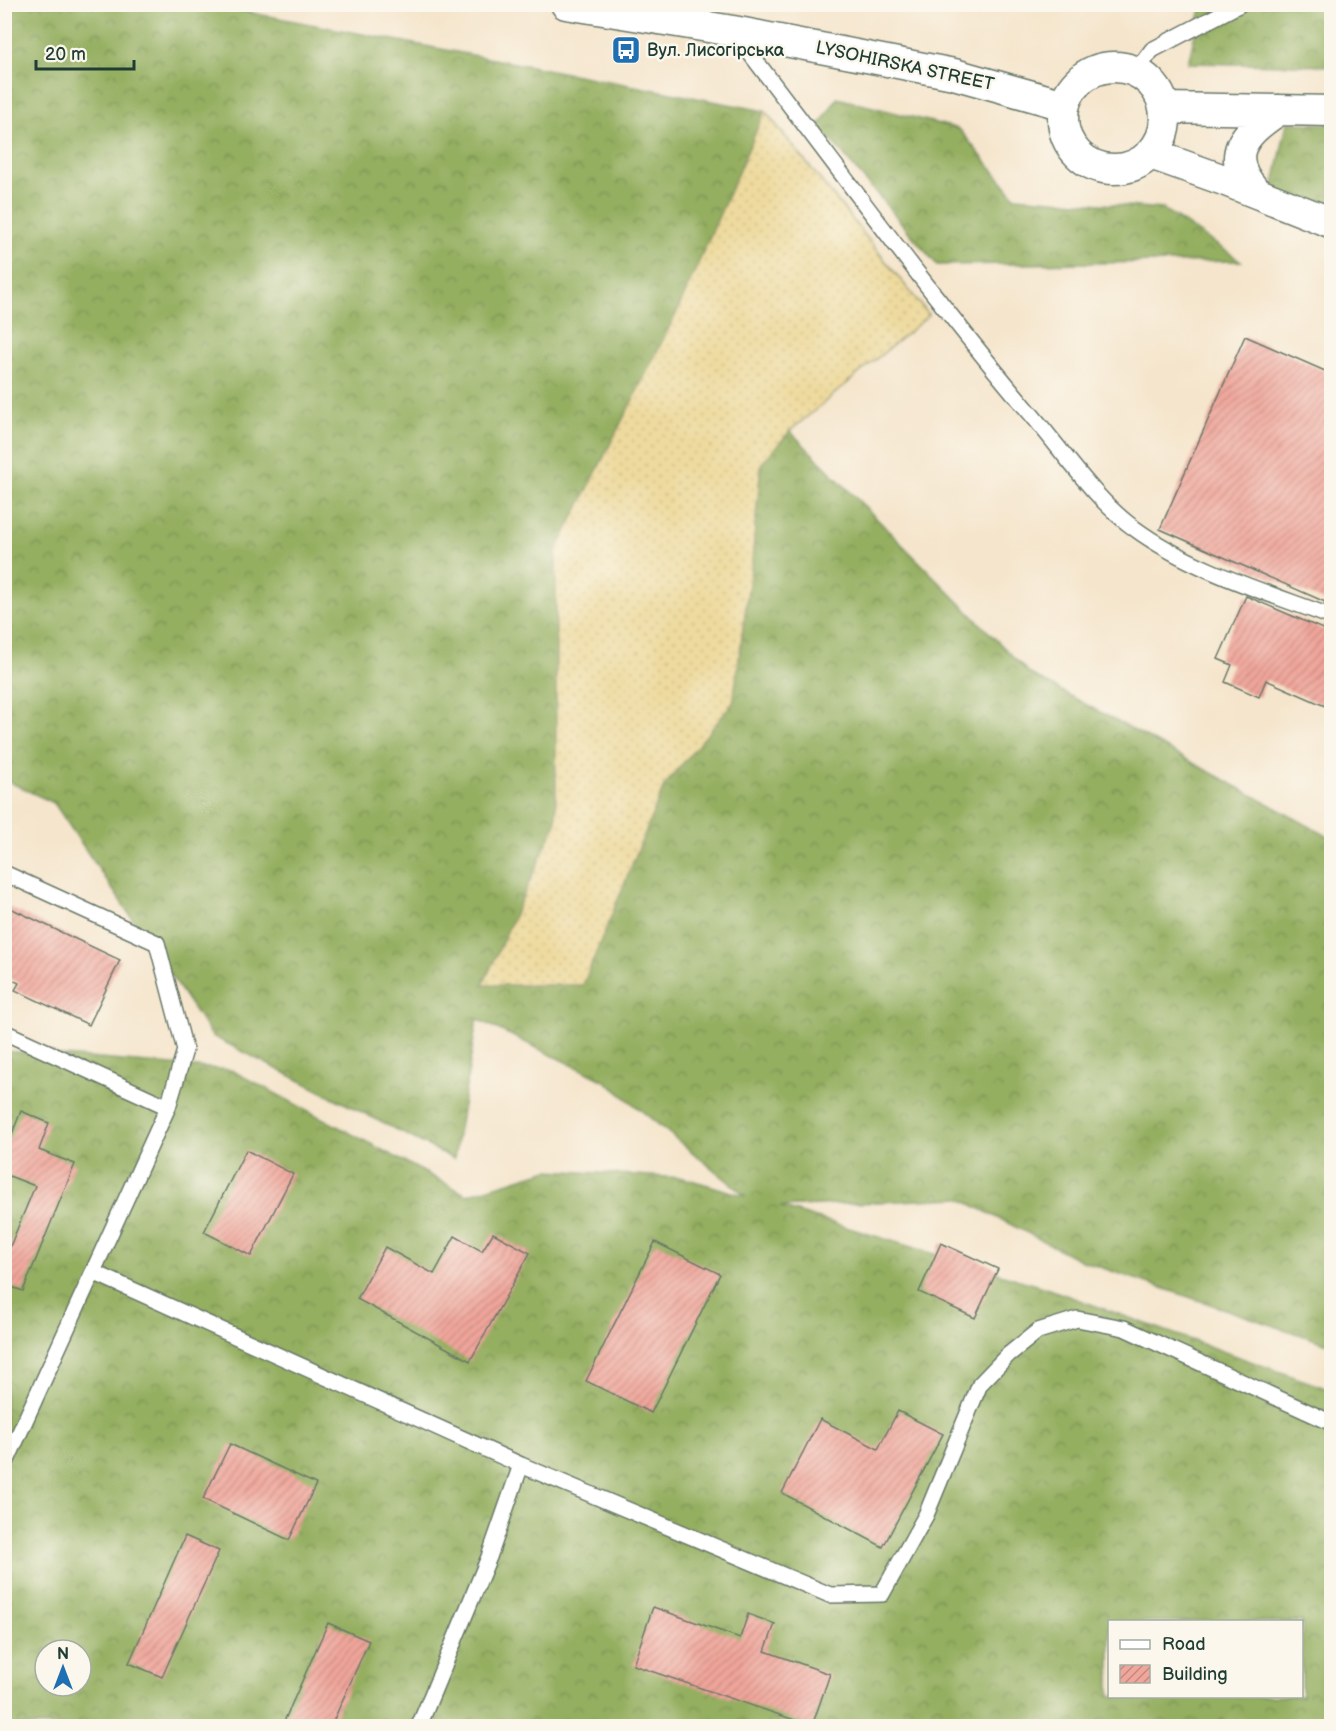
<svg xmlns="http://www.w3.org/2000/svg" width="1336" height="1731" viewBox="0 0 1336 1731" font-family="'Balsamiq Sans',sans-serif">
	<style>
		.forest { fill: url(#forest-crowns); stroke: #5a764a; stroke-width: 1.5; fill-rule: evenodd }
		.sand { fill: url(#sand-dots); stroke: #868c69; stroke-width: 1.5 }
		.building { fill: url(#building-hatch) }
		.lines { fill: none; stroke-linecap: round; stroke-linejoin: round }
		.service-casing { stroke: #6a7869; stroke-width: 18 }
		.minor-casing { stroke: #6a7869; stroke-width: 33 }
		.service { stroke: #fff; stroke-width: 15 }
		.minor { stroke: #fff; stroke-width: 30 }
		.labels { text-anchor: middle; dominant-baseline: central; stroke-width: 5; stroke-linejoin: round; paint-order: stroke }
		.poi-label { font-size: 18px; fill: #1f3d34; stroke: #fbf7ec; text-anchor: start }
		.street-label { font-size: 18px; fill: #1f3d34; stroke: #fbf7ec }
	</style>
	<defs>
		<pattern id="forest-crowns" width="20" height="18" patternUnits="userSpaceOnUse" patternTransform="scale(1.5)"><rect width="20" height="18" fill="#94af61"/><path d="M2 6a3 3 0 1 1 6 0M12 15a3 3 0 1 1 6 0" fill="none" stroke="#789051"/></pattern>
		<pattern id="sand-dots" width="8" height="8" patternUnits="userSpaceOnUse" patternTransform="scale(1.5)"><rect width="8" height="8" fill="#eeda9e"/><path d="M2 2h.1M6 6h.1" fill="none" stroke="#ccbc89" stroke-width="1.8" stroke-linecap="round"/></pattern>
		<pattern id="building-hatch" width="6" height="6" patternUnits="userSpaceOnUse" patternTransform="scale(1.5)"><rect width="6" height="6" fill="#f1a69b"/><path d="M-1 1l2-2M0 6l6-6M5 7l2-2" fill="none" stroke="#c3887f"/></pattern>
	</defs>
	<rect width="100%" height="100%" fill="#fbf7ec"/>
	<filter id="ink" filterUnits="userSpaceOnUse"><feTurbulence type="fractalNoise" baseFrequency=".0167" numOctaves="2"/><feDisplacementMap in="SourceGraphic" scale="12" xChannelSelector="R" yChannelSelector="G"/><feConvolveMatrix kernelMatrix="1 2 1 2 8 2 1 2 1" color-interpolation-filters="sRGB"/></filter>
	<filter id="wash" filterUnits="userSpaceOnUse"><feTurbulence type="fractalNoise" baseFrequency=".008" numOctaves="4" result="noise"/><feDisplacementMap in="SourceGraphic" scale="24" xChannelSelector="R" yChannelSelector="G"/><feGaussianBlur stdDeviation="1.35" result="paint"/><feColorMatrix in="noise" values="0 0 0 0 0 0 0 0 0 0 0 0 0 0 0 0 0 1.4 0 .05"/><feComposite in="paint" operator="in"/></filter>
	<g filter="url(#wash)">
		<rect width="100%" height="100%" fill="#f5e5cc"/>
		<path class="forest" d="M5,5H211L765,111L677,312L556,552V823L483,985H583L664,786L733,703L752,560L761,464L790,431L1030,674L1331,838V1345L1082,1261L959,1198L780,1207L1046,1288L1331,1390V1726H5V1051L231,1070L467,1195L548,1170L684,1178L746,1196L605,1081L477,1019L454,1159L212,1036L54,803L5,780ZM1110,1622H1302V1696H1110ZM45,1650H81V1686H45Z
			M1202,5H1331V66L1188,63Z
			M837,98L959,129L1015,197L1163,209L1241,261L937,265L819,126Z
			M1287,123L1331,124V221L1271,198Z"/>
		<path class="sand" d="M765,111L929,315L790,431L761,464L752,560L733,703L664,786L583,985H483L556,823V552L677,312Z"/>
		<g id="blocks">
			<path class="building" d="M1245,336L1332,374V605L1160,529Z
				M1246,596L1332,633V709L1266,680L1259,697L1225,682L1232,665L1218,659Z
				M6,906L120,960L89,1025L15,990L19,983L4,976Z
				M21,1111L49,1123L39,1150L75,1164L23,1291L4,1284V1261L35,1186L4,1174V1137L10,1139Z
				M246,1150L293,1174L251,1256L204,1232Z
				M493,1233L530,1253L470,1361L357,1299L385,1247L434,1274L455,1236L482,1251Z
				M655,1242L720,1274L651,1413L586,1381Z
				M941,1243L998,1269L975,1318L919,1292Z
				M898,1411L943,1434L883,1547L782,1493L820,1419L878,1449Z
				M230,1444L316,1484L289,1540L203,1499Z
				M185,1536L219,1551L162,1677L129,1663Z
				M653,1607L740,1638L748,1614L775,1624L765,1651L830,1674L812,1726L633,1665Z
				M328,1623L369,1641L331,1726H282Z"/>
		</g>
	</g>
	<g filter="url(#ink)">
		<use href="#blocks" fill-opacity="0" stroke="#6a7869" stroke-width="1.5"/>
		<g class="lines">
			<g class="service-casing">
				<path id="service" d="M736,35C834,162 927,291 1031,414C1061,449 1097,502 1134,528C1191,570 1266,592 1332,617
					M1136,71L1152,50L1240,4
					M4,873L157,943L185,1050L168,1107L4,1467
					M4,1032L168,1107
					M93,1272L521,1465
					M419,1726L489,1557L521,1465L830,1595L882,1594L926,1515L980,1384L1008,1355L1038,1331L1077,1319L1124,1328L1332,1423"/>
			</g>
			<g class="minor-casing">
				<path id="minor" d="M566,4L733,31L954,74L1064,105
					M1063 118a51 51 0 1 1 102 0a51 51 0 1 1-102 0Z
					M1165,108L1332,111
					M1151,154L1221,179L1332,223
					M1256,192C1222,156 1244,132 1279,110"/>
			</g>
			<use href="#service" class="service"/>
			<use href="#minor" class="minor"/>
		</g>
	</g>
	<defs>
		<g id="bus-square" transform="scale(1.5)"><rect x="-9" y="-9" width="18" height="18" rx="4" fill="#1f6fb2" stroke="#fbf7ec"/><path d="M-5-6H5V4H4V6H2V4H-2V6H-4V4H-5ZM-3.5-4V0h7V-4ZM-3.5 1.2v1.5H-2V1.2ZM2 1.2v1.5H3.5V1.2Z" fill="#fff"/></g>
	</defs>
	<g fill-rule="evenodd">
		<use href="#bus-square" x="626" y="50"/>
	</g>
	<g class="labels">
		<g class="poi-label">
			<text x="647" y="50">Вул. Лисогірська</text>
		</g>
		<g class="street-label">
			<text transform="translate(905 66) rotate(12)">LYSOHIRSKA STREET</text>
		</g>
	</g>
	<rect width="1336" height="1731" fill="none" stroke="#fbf7ec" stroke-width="24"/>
	<rect x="1108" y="1620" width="195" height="78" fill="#fbf7ec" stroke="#a3ada2" stroke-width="1.5"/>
	<rect x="1120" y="1640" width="30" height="9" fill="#ffffff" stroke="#a3ada2" stroke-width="1.5"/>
	<text x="1162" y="1650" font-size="18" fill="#1f3d34">Road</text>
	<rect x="1120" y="1665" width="30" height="18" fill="url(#building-hatch)" stroke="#a3ada2" stroke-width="1.5"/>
	<text x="1162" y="1680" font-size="18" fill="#1f3d34">Building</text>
	<g transform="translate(63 1668)"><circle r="28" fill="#fbf7ec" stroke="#a3ada2" stroke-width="1.5"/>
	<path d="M0-4.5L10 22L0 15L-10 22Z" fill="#1f6fb2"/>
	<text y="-9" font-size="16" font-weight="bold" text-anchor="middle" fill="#1f3d34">N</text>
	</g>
	<path d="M36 60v9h98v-9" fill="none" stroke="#1f3d34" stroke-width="3"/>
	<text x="45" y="60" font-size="18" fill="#1f3d34" stroke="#fbf7ec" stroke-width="4.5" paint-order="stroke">20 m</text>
</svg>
